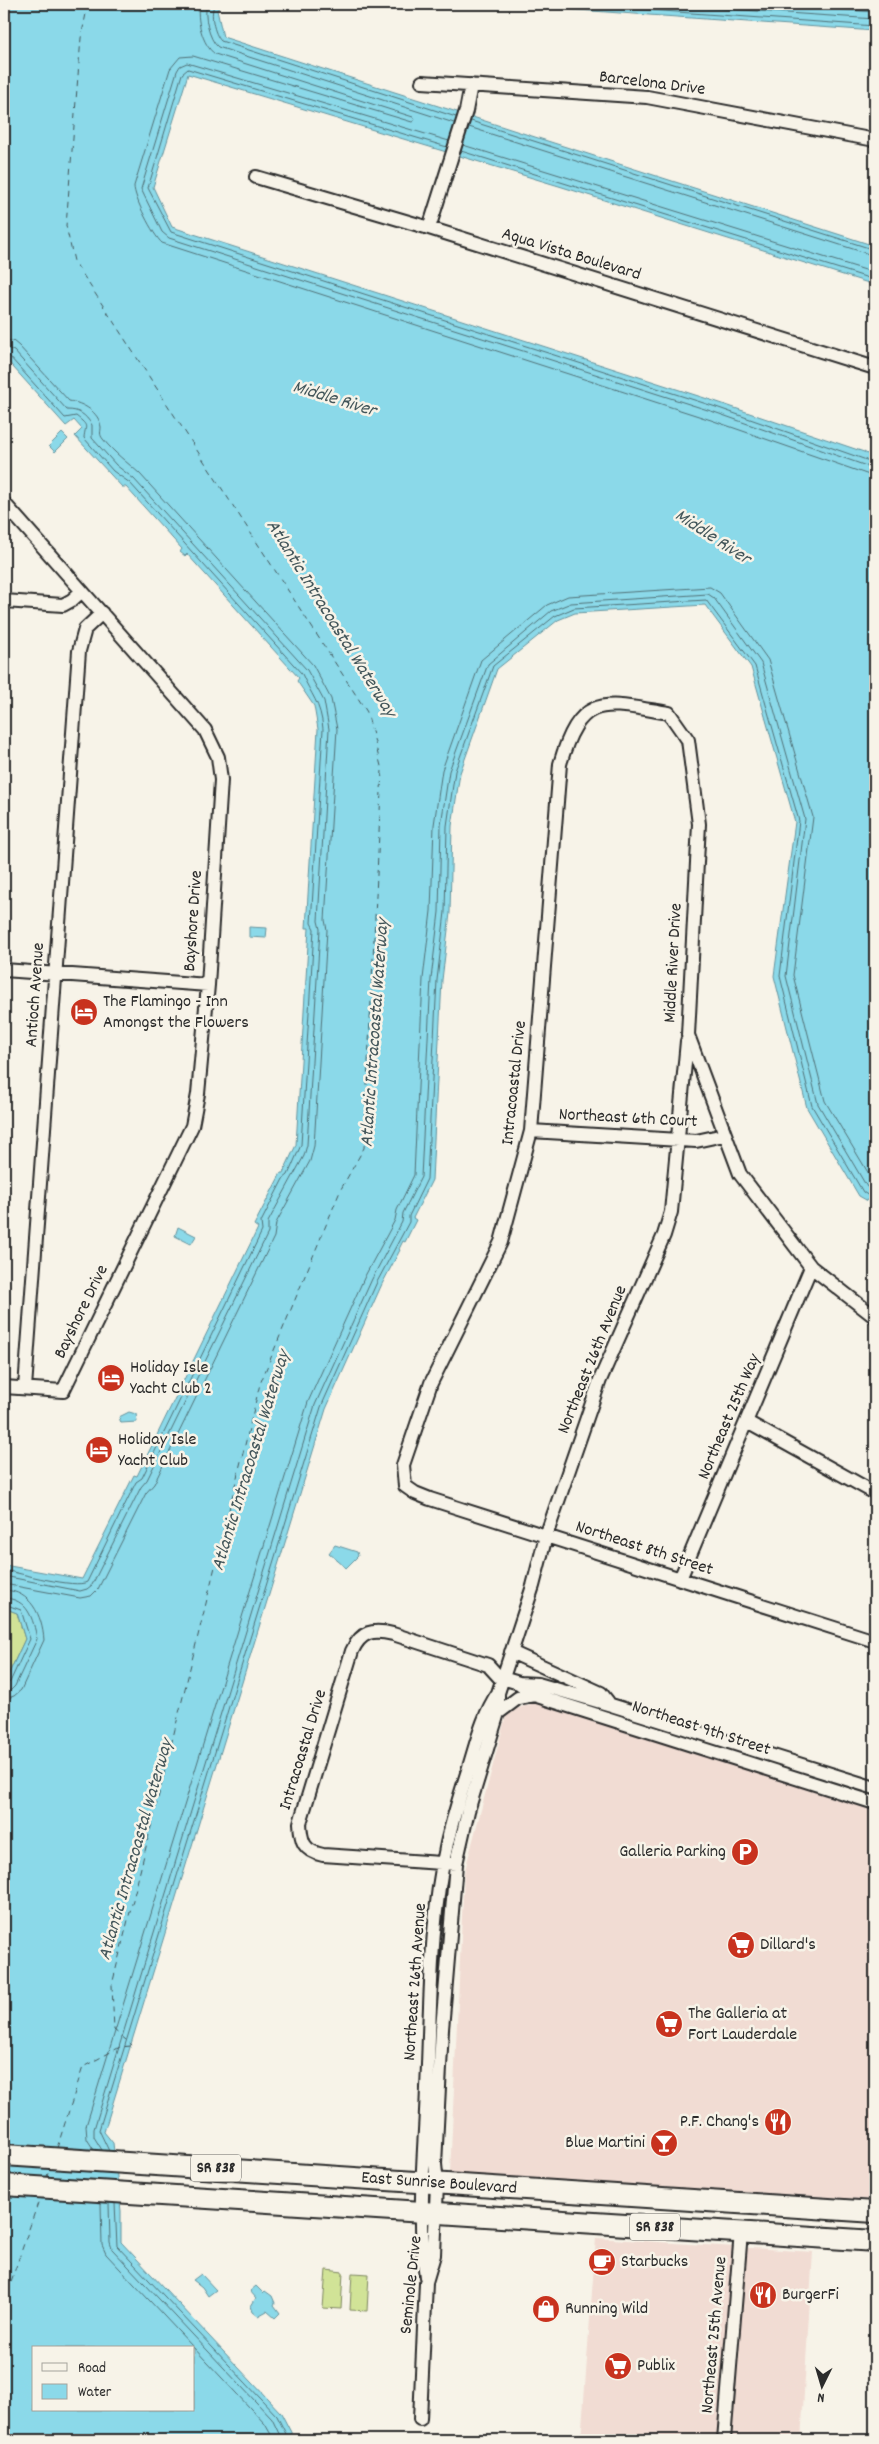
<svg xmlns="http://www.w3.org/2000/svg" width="879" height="2444" viewBox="0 0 879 2444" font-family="Dekko,sans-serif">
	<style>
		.built { fill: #f1dcd3 }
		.green { fill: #d1e397; stroke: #7e8761 }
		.water { fill: #8bd9e9; stroke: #65939d; fill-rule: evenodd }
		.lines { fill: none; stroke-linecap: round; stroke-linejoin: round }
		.shore { stroke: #517177; stroke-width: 1 }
		.ferry { stroke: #43565a; stroke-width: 1; stroke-dasharray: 6 5; stroke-linecap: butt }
		.street-casing { stroke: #2b2b2b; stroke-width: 16 }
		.primary-casing { stroke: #2b2b2b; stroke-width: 24 }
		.street { stroke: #f7f3e8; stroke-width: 12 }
		.primary { stroke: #f7f3e8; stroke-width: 20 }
		.labels { text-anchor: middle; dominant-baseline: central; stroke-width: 5; stroke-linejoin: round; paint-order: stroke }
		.shield { fill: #f7f3e8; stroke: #686764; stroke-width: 1 }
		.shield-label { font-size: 16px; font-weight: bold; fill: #2b2b2b }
		.street-label { font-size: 18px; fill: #2b2b2b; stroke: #f7f3e8 }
		.poi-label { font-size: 18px; fill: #2b2b2b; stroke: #f7f3e8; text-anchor: start }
		.water-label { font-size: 19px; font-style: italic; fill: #43565a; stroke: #f7f3e8 }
	</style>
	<rect width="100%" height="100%" fill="#f7f3e8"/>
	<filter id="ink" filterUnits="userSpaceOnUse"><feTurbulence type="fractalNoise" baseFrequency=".02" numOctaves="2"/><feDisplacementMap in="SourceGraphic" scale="10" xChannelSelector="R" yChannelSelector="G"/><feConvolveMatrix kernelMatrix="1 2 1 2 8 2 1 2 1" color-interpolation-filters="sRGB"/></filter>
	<g filter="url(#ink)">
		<path class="built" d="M534,1703L875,1808V2200L450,2173L464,1874L507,1712Z
			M596,2238L813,2252L801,2440H581Z"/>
		<path class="green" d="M4,1608L17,1613L25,1639L4,1684Z
			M326,2270L343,2272L341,2309L323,2308Z
			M352,2273L369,2274L367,2311L350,2310Z"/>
		<path class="water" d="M4,4H222L217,10L223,37L875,246V285L559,186L188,74L153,187L172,227L717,402L864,452L875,459V1205L859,1196L807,1108L774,976L795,822L751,667L705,605L575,613L558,620L497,669L460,773L452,826L450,913L442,980L432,1180L413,1218L416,1220L405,1242L403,1241L399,1249L400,1250L382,1284L326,1409L104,2132L113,2143L121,2211V2242L281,2413L295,2440H4V1684L25,1639L17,1613L4,1608V1565L82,1579L134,1475L137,1476L258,1228L254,1225L281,1173H283L296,1145L309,928H306L318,729L314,706L297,681L299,678L187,554L185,556L180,552L182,549L126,487H122L75,436L82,429L74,420L66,426L4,357ZM34,2348H194V2410H34Z
			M493,4H875V31Z
			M62,433L68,439L55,452L49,446Z
			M249,927L267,928L266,938L249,937Z
			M178,1227L196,1236L191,1244L175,1236Z
			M129,1412L136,1414L137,1422L121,1423L119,1417Z
			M335,1545L357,1552L358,1556L346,1568L329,1553Z
			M201,2274L216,2290L208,2296L202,2287L193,2280Z
			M256,2286L263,2293L265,2291L272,2296L275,2303L274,2305L280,2313L275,2318L267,2311L258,2316L253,2312L251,2306L256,2298L250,2291Z"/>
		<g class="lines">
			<path class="shore" d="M199,4C196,18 202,45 215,54L413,117L415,120L412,122L193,56L180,57L170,69L134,186C134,198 153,235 162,243L711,420L875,477
				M207,4C203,14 209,40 218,47L454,123
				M215,4C209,12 214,34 221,41L456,117
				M564,4L875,26
				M654,4L875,19
				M761,4L875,12
				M471,121L875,250
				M469,127L875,256
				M449,141L187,63L180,66L177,71L141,189L162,232L169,238L714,412L875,469
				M463,145L875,273
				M447,147L188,69L182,74L148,188L171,232L716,407L875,463
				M461,151L875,280
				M4,340L13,341L19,346L69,401C83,403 99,412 101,427C101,432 99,434 103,439C114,453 127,462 140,474L313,665L331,699L337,729L325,920L327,930L314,1146L310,1161L276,1223L274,1237L154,1484L146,1493L98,1589L91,1596L80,1598L4,1584
				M4,347L14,351L67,410C79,410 85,414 92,425V438L116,465L134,479L307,670L324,701L329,729L318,921L320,929L307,1145L304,1156L268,1222V1233L147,1480L141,1487L92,1585L87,1589L80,1591L4,1576
				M4,354L9,356L65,418L76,416C90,427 85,425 84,438L113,471L130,483L302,674C311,695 321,703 323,729L311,923L314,929L301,1145L288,1175L283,1179L261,1222L262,1231L142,1478L136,1482L87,1582C76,1589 19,1573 4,1570
				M4,1590C31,1591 42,1615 44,1640L21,1690L14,1696L4,1699
				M4,1598C28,1599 33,1618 37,1639L15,1686L11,1690L4,1691
				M4,1604L21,1610L30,1639L10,1682L4,1685
				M94,2150L87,2139L86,2126L308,1402L365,1276L395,1220L397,1210L414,1175L423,979L431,911L434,825L442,770L481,660L547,605L568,596L710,587L720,593L768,660L813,817L793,975L825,1101L875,1184
				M102,2150L94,2137V2129L315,1405L372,1279L402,1222L403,1213L421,1177L431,979L439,912L441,825L449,771L488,664L551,611L571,603L708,594L714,598L761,663L805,819L786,976L818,1104L867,1187L875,1192
				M109,2151L99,2130L321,1407L377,1282L409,1222V1216L427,1179L437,980L445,912L447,826L455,771L493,666L555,616L574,608L706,600L755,666L799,821L780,976L812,1106L863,1192L875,1200
				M101,2203L102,2245L106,2254L265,2424L274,2440
				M109,2203L110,2242L112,2249L272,2419L282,2440
				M115,2203L117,2246L277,2416L289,2440"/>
			<path class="ferry" d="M88,4L81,38L66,226L74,261L367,712L382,770L364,1148L341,1189L260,1384L112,1985L114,2030L132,2045
				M57,2148L83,2067L120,2047L131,2046
				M46,2179L50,2168
				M4,2302L40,2197"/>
			<g class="street-casing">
				<path id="street" d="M422,82L647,97L875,140
					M256,177L429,228L875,368
					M429,228L466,111L471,85
					M4,503L205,730L218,757L221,780L208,985L198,1094L192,1126L63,1391L4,1387
					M4,601L63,605L72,600L82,591
					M4,970L208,985
					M531,1131L696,1141L724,1135
					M875,1317L811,1267L740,1174L688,1035L699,824L688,740L669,713C605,703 581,691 560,764L531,1131L501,1242L431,1383L403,1465L405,1486L415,1493L430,1499L875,1641
					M25,1388L79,651L85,629L102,613
					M747,1422L875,1493
					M680,1579L811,1267
					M511,1652L601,1693L608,1702
					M519,1683L534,1695L875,1803
					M498,1713L518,1698L534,1695
					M456,1864L323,1855C303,1851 301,1841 300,1823L352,1651C361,1631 373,1629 393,1634L488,1665L499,1677L519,1683L538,1684L611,1705L875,1788
					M426,2277C417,2215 425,2151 427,2088C431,2007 429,1923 447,1843C453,1817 461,1792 469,1767C477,1741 483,1715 498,1693
					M420,2419L426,2282L434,2255L437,2184L435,2164L442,2029L456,1864L468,1811L498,1713V1693L533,1586L546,1536L600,1380L664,1235L671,1212L687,1041
					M724,2440L741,2232"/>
			</g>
			<g class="primary-casing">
				<path id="primary" d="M4,2155L875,2212
					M4,2185L875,2241"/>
			</g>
			<use href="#street" class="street"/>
			<use href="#primary" class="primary"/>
		</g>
	</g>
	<defs>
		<g id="hotel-disc" transform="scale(1.4375)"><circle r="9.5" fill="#c8321e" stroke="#f7f3e8"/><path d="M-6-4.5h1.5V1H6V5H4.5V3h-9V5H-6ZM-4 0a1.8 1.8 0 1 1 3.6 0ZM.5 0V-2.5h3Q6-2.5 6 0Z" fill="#fff"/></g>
		<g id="parking-disc" transform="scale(1.4375)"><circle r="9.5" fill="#c8321e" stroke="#f7f3e8"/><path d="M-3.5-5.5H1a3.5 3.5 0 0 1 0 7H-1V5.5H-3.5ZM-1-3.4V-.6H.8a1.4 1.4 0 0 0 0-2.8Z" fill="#fff"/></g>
		<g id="supermarket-disc" transform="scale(1.4375)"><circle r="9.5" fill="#c8321e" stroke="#f7f3e8"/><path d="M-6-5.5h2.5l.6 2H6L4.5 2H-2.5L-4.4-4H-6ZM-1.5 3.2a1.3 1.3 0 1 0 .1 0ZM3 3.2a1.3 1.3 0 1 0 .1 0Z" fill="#fff"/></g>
		<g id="restaurant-disc" transform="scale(1.4375)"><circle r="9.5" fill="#c8321e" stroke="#f7f3e8"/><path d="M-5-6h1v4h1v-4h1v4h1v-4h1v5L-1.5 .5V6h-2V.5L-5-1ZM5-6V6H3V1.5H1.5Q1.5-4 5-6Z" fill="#fff"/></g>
		<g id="bar-disc" transform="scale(1.4375)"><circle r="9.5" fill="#c8321e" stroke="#f7f3e8"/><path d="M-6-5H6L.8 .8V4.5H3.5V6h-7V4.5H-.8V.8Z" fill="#fff"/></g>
		<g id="cafe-disc" transform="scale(1.4375)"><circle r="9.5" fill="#c8321e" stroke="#f7f3e8"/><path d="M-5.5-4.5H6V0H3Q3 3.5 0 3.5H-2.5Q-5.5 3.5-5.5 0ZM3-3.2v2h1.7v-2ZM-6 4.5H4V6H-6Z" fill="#fff"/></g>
		<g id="shop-disc" transform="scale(1.4375)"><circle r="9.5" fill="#c8321e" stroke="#f7f3e8"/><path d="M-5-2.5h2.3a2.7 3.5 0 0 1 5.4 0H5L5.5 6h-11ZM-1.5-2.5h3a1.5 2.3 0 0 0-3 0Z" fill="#fff"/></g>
	</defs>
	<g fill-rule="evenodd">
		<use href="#hotel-disc" x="84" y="1012"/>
		<use href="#hotel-disc" x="111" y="1378"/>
		<use href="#hotel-disc" x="99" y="1450"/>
		<use href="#parking-disc" x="745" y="1852"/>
		<use href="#supermarket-disc" x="741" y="1945"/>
		<use href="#supermarket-disc" x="669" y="2024"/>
		<use href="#restaurant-disc" x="778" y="2122"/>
		<use href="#bar-disc" x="664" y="2143"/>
		<use href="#cafe-disc" x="602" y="2262"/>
		<use href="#restaurant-disc" x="763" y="2295"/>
		<use href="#shop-disc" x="546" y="2309"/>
		<use href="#supermarket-disc" x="618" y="2366"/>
	</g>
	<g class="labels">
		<g class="shield">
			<rect x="191" y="2154.5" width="50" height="27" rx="4"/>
			<rect x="630" y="2213.5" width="50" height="27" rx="4"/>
		</g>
		<g class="shield-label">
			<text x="216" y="2168">SR 838</text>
			<text x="655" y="2227">SR 838</text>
		</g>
		<g class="street-label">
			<text transform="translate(652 84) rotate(7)">Barcelona Drive</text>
			<text transform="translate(571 255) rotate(17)">Aqua Vista Boulevard</text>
			<text transform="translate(194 921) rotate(-86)">Bayshore Drive</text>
			<text transform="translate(674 963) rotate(-87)">Middle River Drive</text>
			<text transform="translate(36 995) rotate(-86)">Antioch Avenue</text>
			<text transform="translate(515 1083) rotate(-84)">Intracoastal Drive</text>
			<text transform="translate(628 1119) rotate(3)">Northeast 6th Court</text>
			<text transform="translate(82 1312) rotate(-64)">Bayshore Drive</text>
			<text transform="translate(593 1360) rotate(-68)">Northeast 26th Avenue</text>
			<text transform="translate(730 1417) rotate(-67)">Northeast 25th Way</text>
			<text transform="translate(644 1549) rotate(18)">Northeast 8th Street</text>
			<text transform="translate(701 1729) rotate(18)">Northeast 9th Street</text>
			<text transform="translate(304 1750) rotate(-73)">Intracoastal Drive</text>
			<text transform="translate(416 1982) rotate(-86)">Northeast 26th Avenue</text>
			<text transform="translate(439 2184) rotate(4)">East Sunrise Boulevard</text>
			<text transform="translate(412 2285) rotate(-84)">Seminole Drive</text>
			<text transform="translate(715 2335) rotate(-85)">Northeast 25th Avenue</text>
		</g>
		<g class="poi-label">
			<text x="103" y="1002">The Flamingo - Inn<tspan x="103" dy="21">Amongst the Flowers</tspan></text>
			<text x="130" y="1368">Holiday Isle<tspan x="130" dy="21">Yacht Club 2</tspan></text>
			<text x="118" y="1440">Holiday Isle<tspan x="118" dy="21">Yacht Club</tspan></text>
			<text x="726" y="1852" text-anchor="end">Galleria Parking</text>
			<text x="760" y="1945">Dillard's</text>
			<text x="688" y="2014">The Galleria at<tspan x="688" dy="21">Fort Lauderdale</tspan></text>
			<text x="759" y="2122" text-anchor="end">P.F. Chang's</text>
			<text x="645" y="2143" text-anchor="end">Blue Martini</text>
			<text x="621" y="2262">Starbucks</text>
			<text x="782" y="2295">BurgerFi</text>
			<text x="565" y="2309">Running Wild</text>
			<text x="637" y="2366">Publix</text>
		</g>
		<g class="water-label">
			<text transform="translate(334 400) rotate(17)">Middle River</text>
			<text transform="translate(712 538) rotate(33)">Middle River</text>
			<text transform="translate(330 619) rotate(58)">Atlantic Intracoastal Waterway</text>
			<text transform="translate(376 1033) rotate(-86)">Atlantic Intracoastal Waterway</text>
			<text transform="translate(252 1461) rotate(-73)">Atlantic Intracoastal Waterway</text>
			<text transform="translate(137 1850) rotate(-74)">Atlantic Intracoastal Waterway</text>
		</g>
	</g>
	<rect width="879" height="2444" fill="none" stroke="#f7f3e8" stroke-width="20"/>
	<rect x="10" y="10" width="859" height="2424" fill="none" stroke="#2b2b2b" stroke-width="2" filter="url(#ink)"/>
	<rect x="32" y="2346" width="162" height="65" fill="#f7f3e8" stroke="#a5a39c"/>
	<rect x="42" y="2363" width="25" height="8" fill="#f7f3e8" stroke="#a5a39c"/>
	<text x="78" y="2372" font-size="15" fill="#2b2b2b">Road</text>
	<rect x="42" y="2384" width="25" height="15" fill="#8bd9e9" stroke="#a5a39c"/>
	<text x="78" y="2396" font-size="15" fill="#2b2b2b">Water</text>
	<g transform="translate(822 2386) rotate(185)" stroke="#f7f3e8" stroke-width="4" paint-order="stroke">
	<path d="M0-4L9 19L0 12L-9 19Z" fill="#2b2b2b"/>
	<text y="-8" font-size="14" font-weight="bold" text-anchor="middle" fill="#2b2b2b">N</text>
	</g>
</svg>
